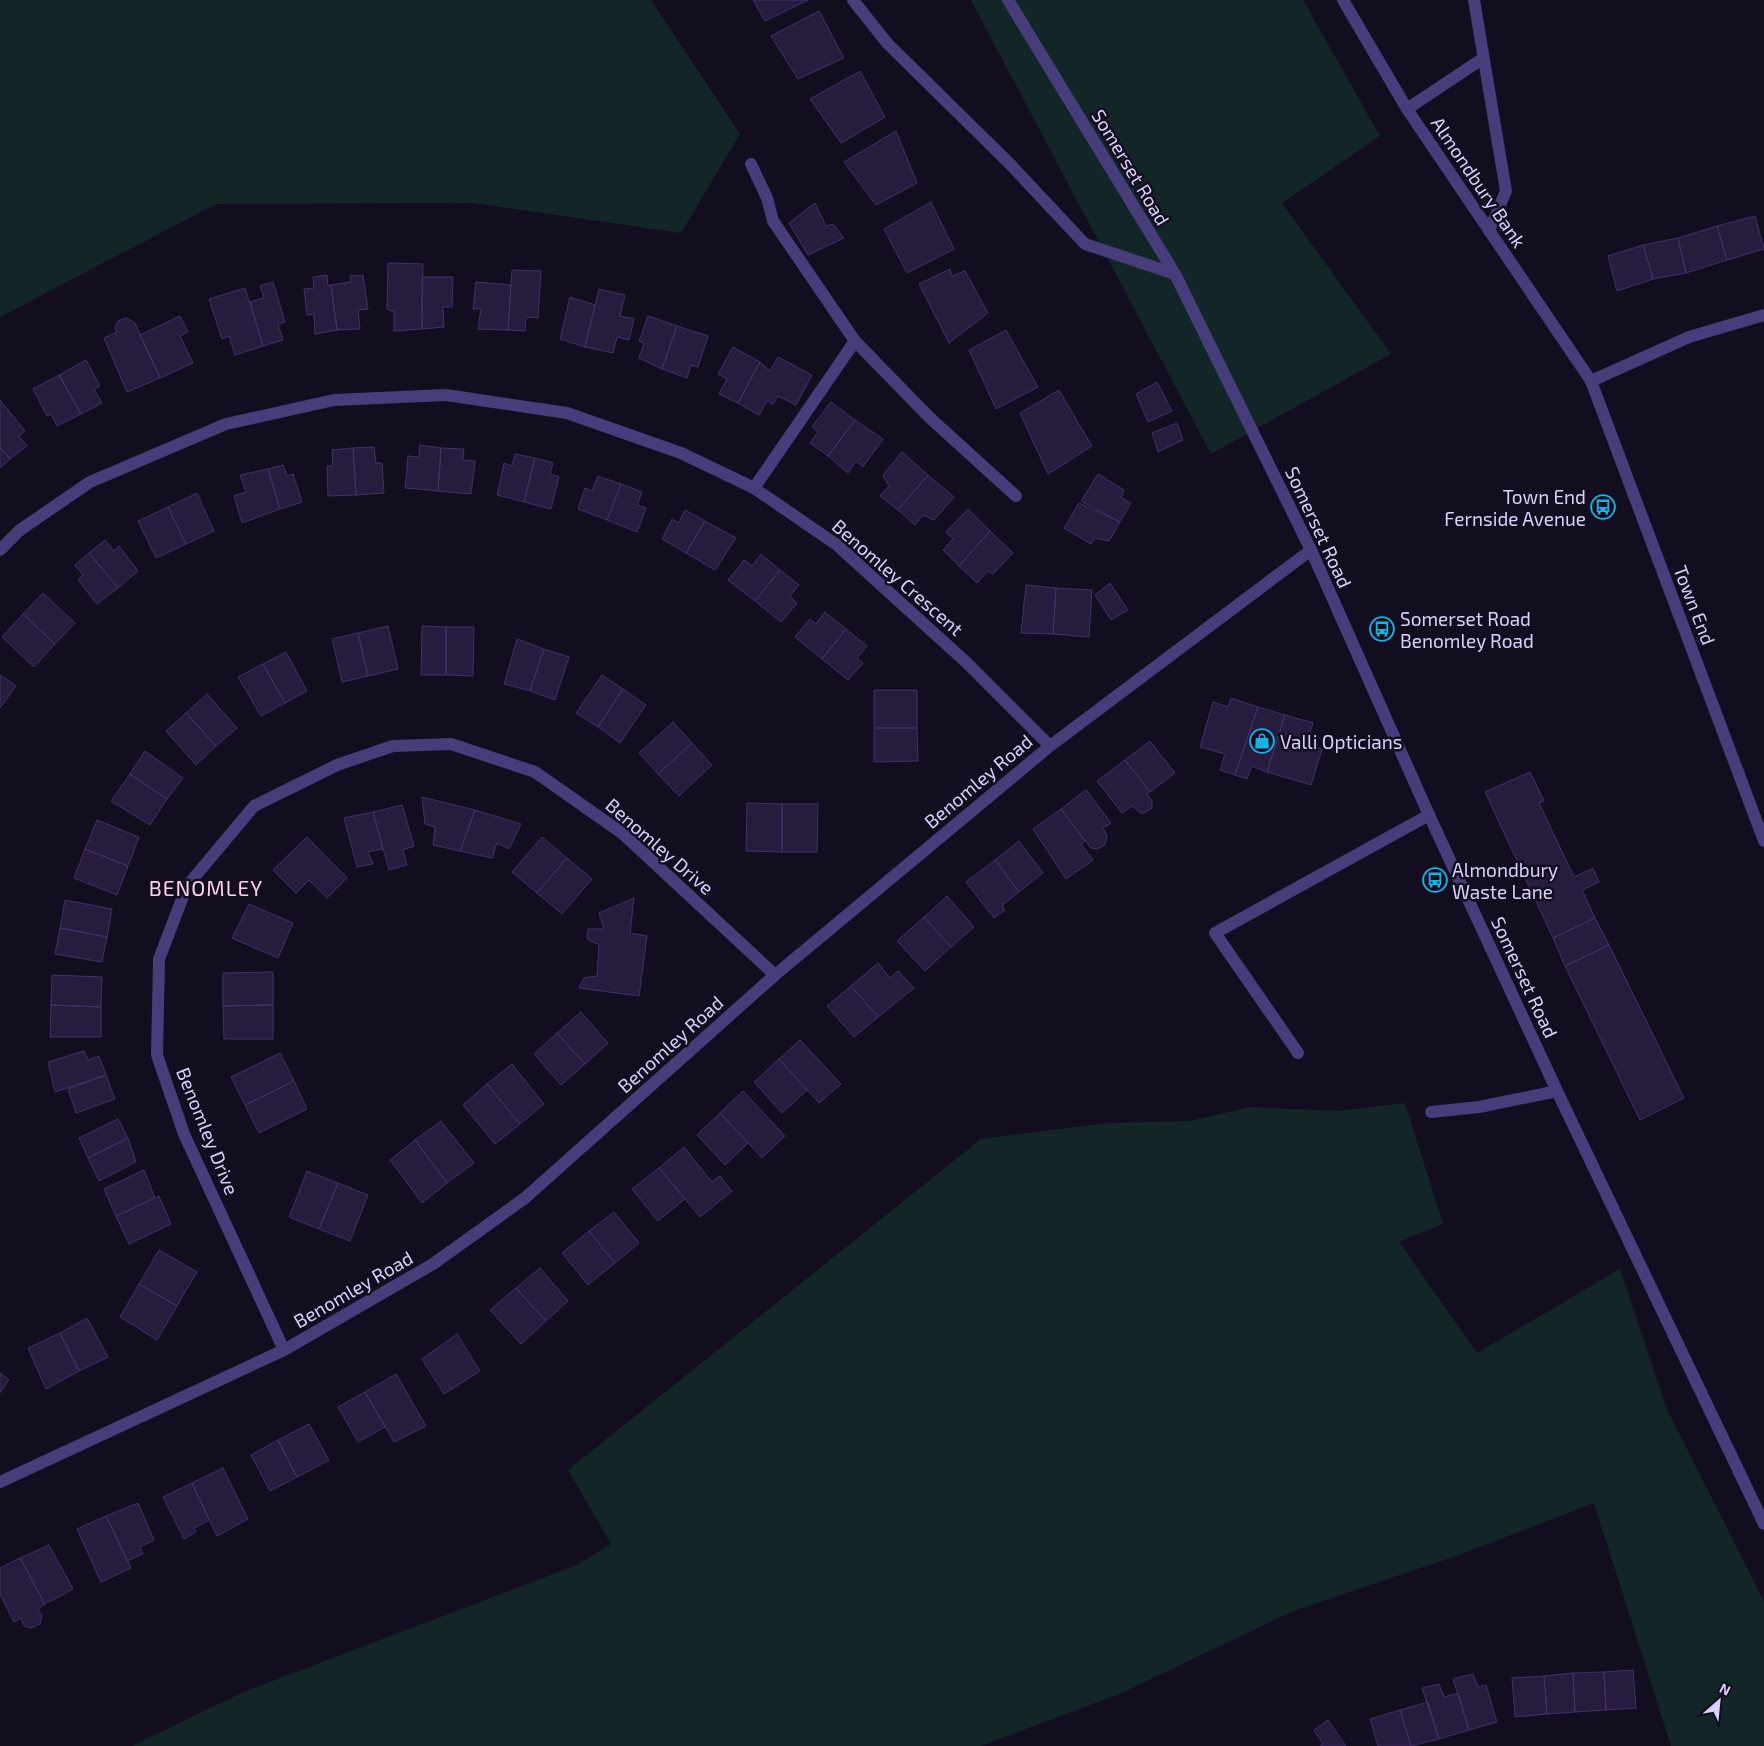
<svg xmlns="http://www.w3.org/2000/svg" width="1764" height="1746" viewBox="0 0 1764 1746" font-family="'Exo 2',sans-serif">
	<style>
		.green { fill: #122628 }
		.building { fill: #271c3e; stroke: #423068 }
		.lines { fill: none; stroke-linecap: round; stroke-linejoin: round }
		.service { stroke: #473d7a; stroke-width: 12 }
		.minor { stroke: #473d7a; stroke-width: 12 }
		.labels { text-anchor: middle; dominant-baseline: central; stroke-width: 5; stroke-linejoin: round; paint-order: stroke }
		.street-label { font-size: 19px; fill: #dad0fb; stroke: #130e1f }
		.poi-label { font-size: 19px; fill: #dad0fb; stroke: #130e1f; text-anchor: start }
		.quarter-label { font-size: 21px; letter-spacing: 1px; fill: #fbd2e7; stroke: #130e1f }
	</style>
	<rect width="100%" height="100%" fill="#130e1f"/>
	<path class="green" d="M0,0H651L740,134L681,233L473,203L216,204L0,317Z
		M971,0H1303L1380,136L1282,203L1391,354L1211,454Z
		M1405,1103L1443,1224L1399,1242L1477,1353L1620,1269L1666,1407L1764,1602V1746H1671L1594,1503L1459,1555L1293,1611L1122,1693L981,1746H132L241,1693L577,1565L611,1544L568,1470L981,1139L1108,1123L1189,1121L1251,1107L1337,1111Z"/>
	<path class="building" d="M753,0H808L765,21Z
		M819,11L844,58L798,79L771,36Z
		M860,71L885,117L841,143L810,99Z
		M896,131L917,183L876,205L844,162Z
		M931,202L954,249L907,273L884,229Z
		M815,203L826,226L833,224L844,238L808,255L789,223Z
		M1755,216L1764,249L1727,260L1717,226Z
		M1717,226L1727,260L1686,273L1678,238Z
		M1678,238L1686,273L1653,279L1643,245Z
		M1643,245L1653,279L1617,291L1608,256Z
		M388,263L423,264L422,329L394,331V312L387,309Z
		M950,269L952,276L965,271L988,313L949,343L919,284Z
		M512,270L541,271L538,318L526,317L525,331L508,330Z
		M327,275L328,286L331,285L337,330L315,334L314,314L307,315L304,289L314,288L313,277Z
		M363,275L368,309L358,310L360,329L337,330L331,285L351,282L350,276Z
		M422,277H453L452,307H443L444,327L422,329Z
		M273,282L285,322L278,324L283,340L263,346L250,302L264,298L260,286Z
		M476,282L511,285L508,330L478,329L481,309H473Z
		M245,288L263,346L235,355L229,336L222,339L209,299Z
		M599,289L625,295L620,316L634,319L629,340L617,337L613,353L585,347Z
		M570,297L595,305L585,347L560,339Z
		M180,316L188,332L180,336L193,363L160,378L140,335Z
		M648,316L677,326L662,369L639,358L644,343L639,341Z
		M127,318L135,323L160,378L127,392L104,338L117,332L115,327L118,321Z
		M677,326L708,336L698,367L691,365L687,378L662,369Z
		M1006,330L1038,387L996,409L969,350Z
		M733,347L760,362L738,403L719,394L727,379L718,374Z
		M778,357L812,375L796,405L778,396L773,404L767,401L759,415L738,403L760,362L770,371Z
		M86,360L100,386L94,389L102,403L81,414L59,375Z
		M59,375L81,414L57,426L51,414L47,416L33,389Z
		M1157,382L1172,411L1148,422L1136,394Z
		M1059,390L1092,446L1048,474L1020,413Z
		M0,400L25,431L19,436L27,446L10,459L0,447Z
		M831,402L855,420L828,456L810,443L818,432L812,427Z
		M855,420L883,439L863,467L856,461L848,473L828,456Z
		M1177,423L1183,440L1158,452L1152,433Z
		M420,445L441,448L438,491L405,488L408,456L419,457Z
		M0,447L10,459L0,468Z
		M374,447L376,463H382L384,493L356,495L353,448Z
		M353,448L356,495L328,496L327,466H333L332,450Z
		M441,448L464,449L463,460L475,461L471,494L438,491Z
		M902,452L928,475L898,510L880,496L889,486L883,475Z
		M515,454L535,458L524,502L497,495L504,463L512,466Z
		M535,458L553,463L550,474L559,477L551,509L524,502Z
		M283,465L287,476L293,474L302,502L280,509L268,469Z
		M268,469L280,509L242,523L234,496L246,492L240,475Z
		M1098,474L1124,490L1121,498L1131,503L1120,522L1081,501Z
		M928,475L954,497L934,520L923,515L915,525L898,510Z
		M598,476L621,484L607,520L578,509L585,488L592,491Z
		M621,484L642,492L637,505L646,508L637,532L607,520Z
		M197,493L214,531L186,544L168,507Z
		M1079,503L1120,522L1109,541L1095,538L1091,544L1064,528Z
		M168,507L186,544L156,558L138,521Z
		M968,509L990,531L959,566L943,550L953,539L946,532Z
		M685,510L705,521L686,553L662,539L672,519L679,523Z
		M705,521L736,538L715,570L686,553Z
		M990,531L1013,553L993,574L988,571L977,583L959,566Z
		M105,540L114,551L119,546L138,571L118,588L89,553Z
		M89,553L118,588L97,604L78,580L83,575L75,565Z
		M761,554L780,570L755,601L728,580L744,560L752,566Z
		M780,570L799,585L790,596L797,603L781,622L755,601Z
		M1110,583L1128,610L1111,620L1095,595Z
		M1026,585L1056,588L1053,634L1021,633Z
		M1056,588L1092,590L1089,637L1053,634Z
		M43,593L75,623L55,644L23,614Z
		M825,612L846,629L822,659L795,637L810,619L816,624Z
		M23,614L55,644L34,667L2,637Z
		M388,626L398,669L368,676L358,633Z
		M422,626L446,627V675H421Z
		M446,627H474L473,676L446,675Z
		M846,629L867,646L857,658L863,663L848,680L822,659Z
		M358,633L368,676L342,682L332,639Z
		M517,639L544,649L530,691L504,684Z
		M544,649L569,657L555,700L530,691Z
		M286,652L307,691L285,703L263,664Z
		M263,664L285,703L261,716L238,677Z
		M0,675L16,686L0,708Z
		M602,675L623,689L598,727L576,713Z
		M623,689L646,705L620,743L598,727Z
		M874,690H917V728H874Z
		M207,694L237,728L216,746L186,713Z
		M1231,698L1258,707L1235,775L1220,770L1225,754L1200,747L1213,702L1228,707Z
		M1258,707L1285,715L1267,772L1252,766L1247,779L1235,775Z
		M186,713L216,746L196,765L166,731Z
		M1285,715L1313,723L1307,743L1322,749L1311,785L1267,772Z
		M673,722L692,743L658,774L639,753Z
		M874,728H917L918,761L874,762Z
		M1150,741L1175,773L1150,792L1125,760Z
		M692,743L712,765L679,796L658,774Z
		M145,751L183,778L167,799L130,774Z
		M1125,760L1150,792L1147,794L1152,801V808L1142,814L1132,806L1122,813L1097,781Z
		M1530,772L1544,801L1539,803L1574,877L1593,868L1599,882L1582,890L1595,918L1553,938L1485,792Z
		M130,774L167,799L150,825L111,801Z
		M1086,790L1111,823L1103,828L1107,836L1105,845L1097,849L1091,848L1061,809Z
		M422,797L475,810L460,851L433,845L435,827L425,824Z
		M747,803L782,804V852L746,851Z
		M782,804H818L817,852H782Z
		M402,805L414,846L403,850L407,865L389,870L373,812Z
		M1061,809L1085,841L1081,844L1093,860L1066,879L1033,829Z
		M475,810L521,824L509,849L497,843L492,858L460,851Z
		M373,812L383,849L368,852L373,864L357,867L344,818Z
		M97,820L139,837L128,866L85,849Z
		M307,837L347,878L327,898L309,880L296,893L273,870Z
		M542,837L567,858L537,893L512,872Z
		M1019,841L1043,873L1019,892L995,860Z
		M85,849L128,866L117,895L74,878Z
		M567,858L592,879L562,914L537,893Z
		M995,860L1019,892L1002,905L1005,910L994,918L966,882Z
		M947,896L974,927L951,947L924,917Z
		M634,898L630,933L647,936L639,996L579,988L584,978L597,976L599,945L587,939L588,929H604L599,913Z
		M65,900L112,909L107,937L60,928Z
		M249,904L293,923L278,958L232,938Z
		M924,917L951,947L925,971L897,941Z
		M1595,918L1609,945L1565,966L1553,938Z
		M60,928L107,937L102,962L55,954Z
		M1609,945L1684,1098L1640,1120L1565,966Z
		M878,963L890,978L898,971L914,988L878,1017L851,986Z
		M273,972V1005L223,1006V973Z
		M52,975L102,977L101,1007L51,1005Z
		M851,986L878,1017L854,1037L827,1006Z
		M51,1005L101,1007V1037H50Z
		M273,1005V1039H224L223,1006Z
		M581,1012L608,1043L585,1064L557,1033Z
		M557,1033L585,1064L561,1085L534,1054Z
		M800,1040L841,1084L819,1103L779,1059Z
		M84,1051L88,1060L99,1056L106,1075L55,1092L48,1062Z
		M280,1053L294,1081L245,1105L231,1077Z
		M779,1059L807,1090L782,1113L754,1082Z
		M512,1064L544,1104L520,1124L487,1084Z
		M106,1075L115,1099L76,1113L68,1089Z
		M294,1081L307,1109L259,1133L245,1105Z
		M487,1084L520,1124L495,1144L463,1105Z
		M743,1091L785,1136L762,1158L720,1113Z
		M720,1113L748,1143L725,1165L697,1135Z
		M118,1119L128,1138L88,1158L79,1138Z
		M441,1121L474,1163L447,1183L415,1140Z
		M128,1138L136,1162L99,1181L88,1158Z
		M415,1140L447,1183L422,1203L390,1160Z
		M684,1147L712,1182L720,1176L732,1191L700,1217L659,1168Z
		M659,1168L685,1199L658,1221L632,1189Z
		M144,1170L155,1198L116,1216L104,1189Z
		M307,1171L338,1183L319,1229L289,1217Z
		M338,1183L368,1195L350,1241L319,1229Z
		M159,1196L171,1224L129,1244L116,1216Z
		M614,1212L639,1243L615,1263L589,1231Z
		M589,1231L615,1263L588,1285L562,1253Z
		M159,1250L197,1272L177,1306L139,1284Z
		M540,1268L568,1301L546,1321L516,1288Z
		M139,1284L177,1306L157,1340L120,1317Z
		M516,1288L546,1321L521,1344L490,1310Z
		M87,1318L108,1357L79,1371L60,1333Z
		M60,1333L79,1371L46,1389L28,1348Z
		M457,1334L480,1371L444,1394L422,1359Z
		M0,1373L9,1380L0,1393Z
		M396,1374L426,1426L394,1442L365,1392Z
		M365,1392L385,1427L358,1442L338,1407Z
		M309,1424L329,1460L297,1477L278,1440Z
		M278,1440L297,1477L270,1491L251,1455Z
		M223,1468L248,1519L217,1536L192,1483Z
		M192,1483L209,1520L194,1528L196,1532L184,1539L163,1497Z
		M138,1503L154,1540L140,1547L143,1554L127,1561L106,1516Z
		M106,1516L131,1568L101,1582L77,1529Z
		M49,1545L73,1589L45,1604L20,1558Z
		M20,1558L45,1604L38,1609L42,1616L40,1624L31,1628L24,1626L21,1618L14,1622L0,1594V1568Z
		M1633,1670L1636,1708L1606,1710L1604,1672Z
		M1604,1672L1606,1710L1575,1712L1573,1673Z
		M1573,1673L1575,1712L1547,1714L1544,1676Z
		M1473,1674L1478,1687L1486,1685L1497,1722L1469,1730L1453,1679Z
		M1544,1676L1547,1714L1515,1717L1512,1678Z
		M1439,1684L1444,1697L1458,1693L1469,1730L1439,1739L1422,1688Z
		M1428,1702L1439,1739L1411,1746L1400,1710Z
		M1400,1710L1411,1746H1378L1370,1719Z
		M1328,1720L1346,1746H1320L1323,1744L1314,1730Z"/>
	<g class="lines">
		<path class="service" d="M1298,1053L1215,933L1429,815"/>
		<path class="minor" d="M853,0L887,43L1010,164L1085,244L1175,274
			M1008,0L1175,274L1311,550L1429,815L1557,1091L1764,1524
			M1343,0L1407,109L1591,381L1764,841
			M1474,0L1506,191L1489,231
			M1407,109L1482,59
			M751,164L767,198L773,221L855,341L754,488
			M855,341L929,417L1016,496
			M1591,381L1689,337L1764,315
			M0,550L20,530L90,482L226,424L334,400L446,395L567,413L681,453L754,488L837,545L967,663L1050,746
			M1431,1112L1479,1107L1557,1091
			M284,1350L184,1134L157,1055L159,959L187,886L254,806L337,765L393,746L451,744L535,772L622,833L775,975
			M0,1482L284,1350L433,1264L525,1198L775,975L1050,746L1311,550"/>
	</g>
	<defs>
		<g id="bus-ring" transform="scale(1.25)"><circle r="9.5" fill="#130e1f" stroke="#13b6e3" stroke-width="1.5"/><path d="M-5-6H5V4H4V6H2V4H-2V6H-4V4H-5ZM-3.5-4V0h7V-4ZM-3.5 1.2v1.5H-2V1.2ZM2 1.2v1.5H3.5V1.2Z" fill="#13b6e3"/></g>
		<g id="shop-ring" transform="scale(1.25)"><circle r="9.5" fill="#130e1f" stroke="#13b6e3" stroke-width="1.5"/><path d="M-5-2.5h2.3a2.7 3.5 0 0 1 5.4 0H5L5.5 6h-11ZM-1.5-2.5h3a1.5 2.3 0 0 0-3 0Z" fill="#13b6e3"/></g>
	</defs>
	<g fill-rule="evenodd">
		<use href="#bus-ring" x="1603" y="507"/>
		<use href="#bus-ring" x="1382" y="629"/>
		<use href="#shop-ring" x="1262" y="741"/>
		<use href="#bus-ring" x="1435" y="880"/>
	</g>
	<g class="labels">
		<g class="street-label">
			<text transform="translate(1131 167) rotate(59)">Somerset Road</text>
			<text transform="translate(1479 182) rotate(56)">Almondbury Bank</text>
			<text transform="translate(1319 527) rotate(65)">Somerset Road</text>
			<text transform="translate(898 577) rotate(41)">Benomley Crescent</text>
			<text transform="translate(1695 605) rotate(69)">Town End</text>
			<text transform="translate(978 781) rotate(-40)">Benomley Road</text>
			<text transform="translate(660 846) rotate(41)">Benomley Drive</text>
			<text transform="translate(1525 977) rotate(65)">Somerset Road</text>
			<text transform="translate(670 1044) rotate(-42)">Benomley Road</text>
			<text transform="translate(208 1131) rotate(68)">Benomley Drive</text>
			<text transform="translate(353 1289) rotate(-30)">Benomley Road</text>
		</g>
		<g class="poi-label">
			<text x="1586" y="496" text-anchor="end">Town End<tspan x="1586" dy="22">Fernside Avenue</tspan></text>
			<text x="1400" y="618">Somerset Road<tspan x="1400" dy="22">Benomley Road</tspan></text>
			<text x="1280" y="741">Valli Opticians</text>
			<text x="1452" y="869">Almondbury<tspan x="1452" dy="22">Waste Lane</tspan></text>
		</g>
		<g class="quarter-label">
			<text x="206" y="887">BENOMLEY</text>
		</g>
	</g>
	<g transform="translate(1719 1701) rotate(27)" stroke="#130e1f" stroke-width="4" paint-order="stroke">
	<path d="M0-4L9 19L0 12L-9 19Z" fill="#dad0fb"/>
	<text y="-8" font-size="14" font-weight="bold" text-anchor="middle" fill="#dad0fb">N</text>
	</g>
</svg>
